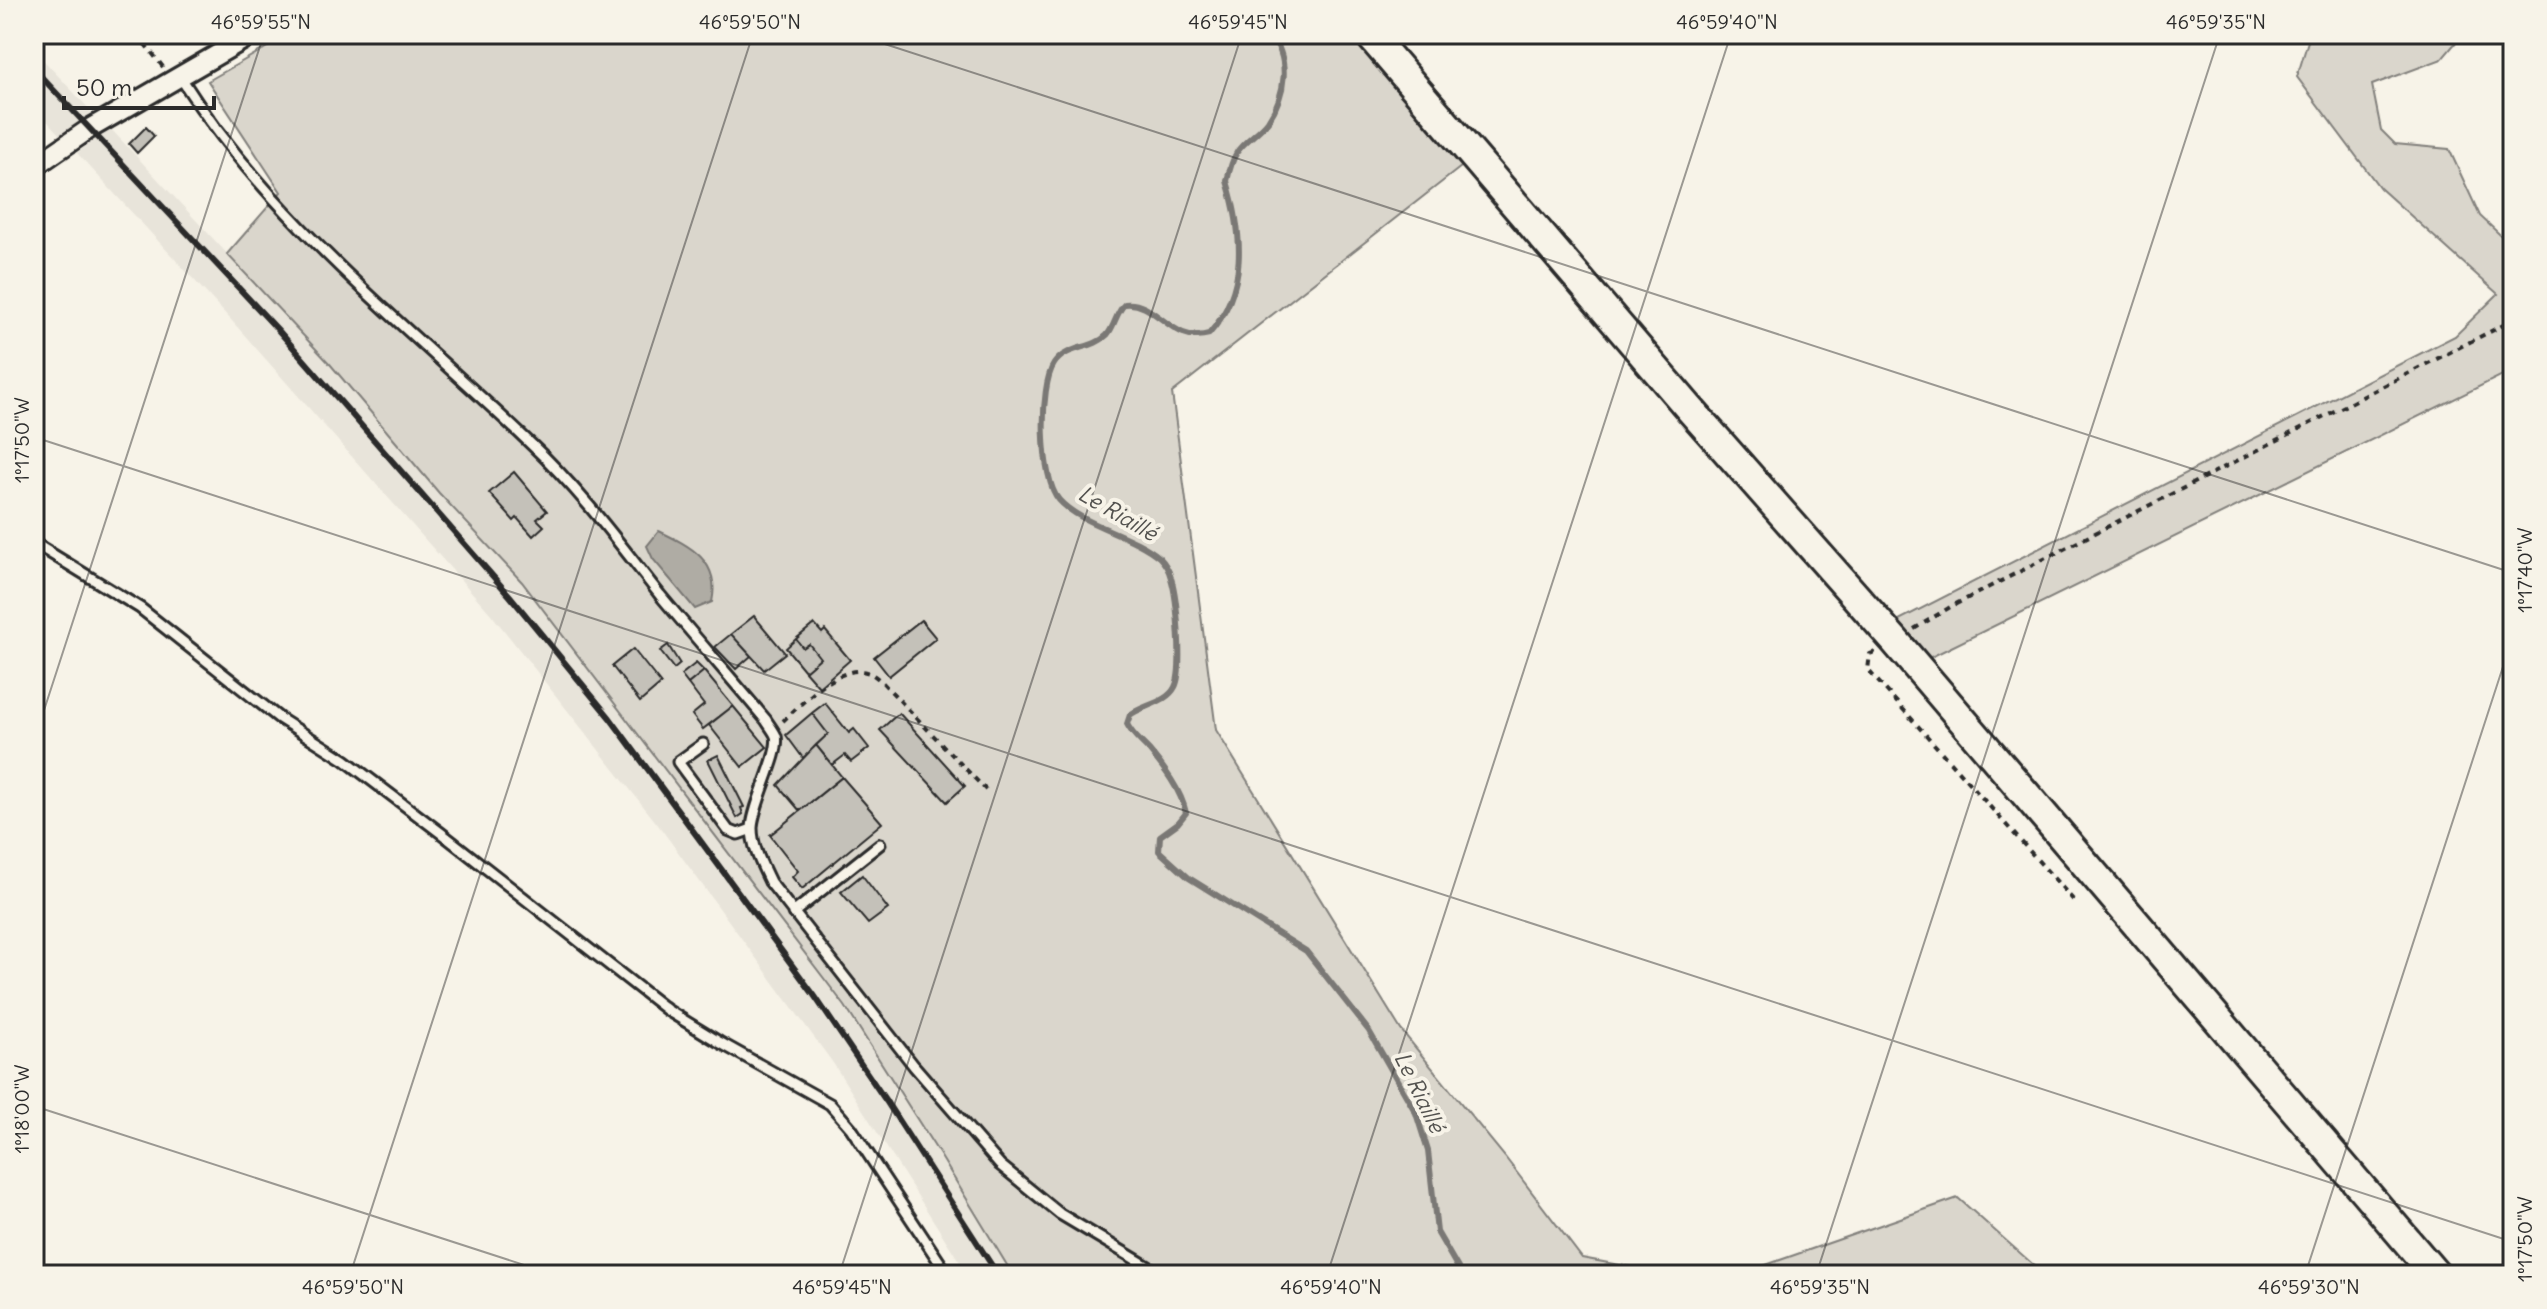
<svg xmlns="http://www.w3.org/2000/svg" width="2547" height="1309" viewBox="0 0 2547 1309" font-family="Delius,sans-serif">
	<style>
		.built { fill: #e8e4da }
		.green { fill: #dad6cc; stroke: #82807c; stroke-width: 2 }
		.water { fill: #afaca4; stroke: #7a7874; stroke-width: 2 }
		.lines { fill: none; stroke-linecap: round; stroke-linejoin: round }
		.stream { stroke: #7a7874; stroke-width: 6 }
		.building { fill: #c4c1b9; stroke: #2b2b2b; stroke-width: 2 }
		.lane-casing { stroke: #2b2b2b; stroke-width: 15 }
		.street-casing { stroke: #2b2b2b; stroke-width: 24 }
		.primary-casing { stroke: #2b2b2b; stroke-width: 34 }
		.path { stroke: #2b2b2b; stroke-width: 4; stroke-dasharray: 6 6; stroke-linecap: butt }
		.lane { stroke: #f7f3e8; stroke-width: 9 }
		.street { stroke: #f7f3e8; stroke-width: 18 }
		.primary { stroke: #f7f3e8; stroke-width: 28 }
		.rail { stroke: #2b2b2b; stroke-width: 6 }
		.ticks { fill: none; stroke: #2b2b2b; stroke-width: 2; stroke-opacity: 0.45 }
		.labels { text-anchor: middle; dominant-baseline: central; stroke-width: 8; stroke-linejoin: round; paint-order: stroke }
		.water-label { font-size: 22px; font-style: italic; fill: #53524f; stroke: #f7f3e8 }
		.neatline { fill: none; stroke: #2b2b2b; stroke-width: 3 }
		.ticks-label { font-size: 20px; text-anchor: middle; fill: #2b2b2b }
	</style>
	<rect width="100%" height="100%" fill="#f7f3e8"/>
	<filter id="ink" filterUnits="userSpaceOnUse"><feTurbulence type="fractalNoise" baseFrequency=".0125" numOctaves="2"/><feDisplacementMap in="SourceGraphic" scale="16" xChannelSelector="R" yChannelSelector="G"/><feConvolveMatrix kernelMatrix="1 2 1 2 8 2 1 2 1" color-interpolation-filters="sRGB"/></filter>
	<g filter="url(#ink)">
		<path class="built" d="M34,50L92,112L60,135L34,107Z
			M110,128L330,364L439,493L522,582L845,1006L940,1155L1013,1275H968L833,1063L659,826L491,614L232,321L77,153Z"/>
		<path class="green" d="M290,34H1365L1484,149L1172,393L1216,730L1401,1030L1505,1157L1582,1258L1673,1275H1013L940,1155L845,1006L522,582L439,493L330,364L227,254L281,192L208,81Z
			M2303,34H2463L2442,59L2372,85L2381,130L2395,144L2449,149L2480,216L2513,247V370L1927,659L1893,623L2455,336L2498,294L2380,188L2297,77L2308,41Z
			M1958,1198L2045,1275H1737Z"/>
		<path class="water" d="M659,531C690,546 721,561 712,602L695,609L653,559L647,546Z"/>
		<g class="lines">
			<path class="stream" d="M1270,34C1291,59 1286,94 1268,121C1260,132 1245,140 1237,152C1232,160 1229,172 1227,181C1243,234 1248,290 1209,334C1171,345 1157,300 1125,304C1116,312 1115,326 1107,335C1092,350 1067,345 1054,364C1039,386 1040,479 1059,500C1081,525 1132,534 1159,557C1165,563 1169,570 1171,578C1177,597 1184,670 1175,687C1167,703 1143,705 1130,715L1127,724C1132,735 1141,741 1149,750C1164,768 1181,790 1186,813L1178,823L1160,836L1159,851L1189,878L1306,951L1369,1031L1416,1113L1428,1151L1437,1232L1462,1275"/>
		</g>
		<path class="building" d="M146,127L154,136L137,153L129,144Z
			M514,472L547,511L537,519L544,526L533,536L517,518L514,521L489,493Z
			M754,616L785,653L764,670L731,634Z
			M921,620L936,638L889,676L874,657Z
			M814,624L822,633L825,630L850,660L819,687L805,671L820,658L809,644L803,648L796,639Z
			M731,634L751,656L736,669L715,647Z
			M796,639L803,648L809,644L820,658L805,671L786,648Z
			M668,645L680,664L674,669L660,651Z
			M633,649L661,684L640,702L612,666Z
			M696,663L704,671L688,684L681,675Z
			M704,671L733,706L703,729L692,715L704,705L688,684Z
			M825,703L849,733L854,729L869,748L851,762L845,755L832,765L816,745L828,734L812,713Z
			M733,706L767,747L742,767L709,725Z
			M812,713L828,734L803,758L786,735Z
			M899,713L965,786L947,802L880,730Z
			M816,745L842,777L800,811L778,785Z
			M718,755L744,807L741,808L743,814L737,818L708,760Z
			M842,777L882,823L802,889L792,877L798,871L770,835Z
			M862,875L888,909L868,924L841,892Z"/>
		<g class="lines">
			<g class="lane-casing">
				<path id="lane" d="M181,78C272,222 409,327 531,444C580,490 619,543 660,595C695,637 731,678 766,720C769,725 774,731 776,736C781,753 753,803 752,828C752,847 762,865 770,882L914,1066L1000,1165L1060,1214L1162,1275
					M34,543L140,608L279,718L345,760L441,833L667,1010L719,1042L830,1104L851,1128L948,1275
					M703,744L678,762L728,830L738,834L752,829
					M793,913L880,844"/>
			</g>
			<g class="street-casing">
				<path id="street" d="M34,167L89,129L253,34"/>
			</g>
			<g class="primary-casing">
				<path id="primary" d="M1369,34L1689,408L1895,641L2436,1275"/>
			</g>
			<path class="path" d="M137,34L163,67
				M1914,629L1952,606L2513,320
				M1875,652L1870,654L1868,670L2076,903
				M783,721C801,704 839,664 866,672C872,673 877,678 882,682L986,790"/>
			<use href="#lane" class="lane"/>
			<use href="#street" class="street"/>
			<use href="#primary" class="primary"/>
			<path class="rail" d="M34,69L278,330L510,596L610,718L814,995L886,1101L998,1275"/>
		</g>
	</g>
	<path class="ticks" d="M854,34L2513,573M34,437L2513,1242M34,741L264,34M34,1106L555,1275M350,1275L753,34M839,1275L1242,34M1327,1275L1731,34M1816,1275L2220,34M2305,1275L2513,636"/>
	<g class="labels">
		<g class="water-label">
			<text transform="translate(1118 513) rotate(30)">Le Riaillé</text>
			<text transform="translate(1420 1092) rotate(64)">Le Riaillé</text>
		</g>
	</g>
	<rect width="2547" height="1309" fill="none" stroke="#f7f3e8" stroke-width="88"/>
	<path d="M64 96v12h150v-12" fill="none" stroke="#2b2b2b" stroke-width="4"/>
	<text x="76" y="96" font-size="24" fill="#2b2b2b" stroke="#f7f3e8" stroke-width="6" paint-order="stroke">50 m</text>
	<rect x="44" y="44" width="2459" height="1221" class="neatline"/>
	<g class="ticks-label">
		<text x="261" y="29">46°59'55"N</text>
		<text x="750" y="29">46°59'50"N</text>
		<text x="1238" y="29">46°59'45"N</text>
		<text x="1727" y="29">46°59'40"N</text>
		<text x="2216" y="29">46°59'35"N</text>
		<text transform="translate(22 440) rotate(-90)" y="7">1°17'50"W</text>
		<text transform="translate(2525 570) rotate(-90)" y="7">1°17'40"W</text>
		<text transform="translate(22 1109) rotate(-90)" y="7">1°18'00"W</text>
		<text transform="translate(2525 1239) rotate(-90)" y="7">1°17'50"W</text>
		<text x="353" y="1294">46°59'50"N</text>
		<text x="842" y="1294">46°59'45"N</text>
		<text x="1331" y="1294">46°59'40"N</text>
		<text x="1820" y="1294">46°59'35"N</text>
		<text x="2309" y="1294">46°59'30"N</text>
	</g>
</svg>
